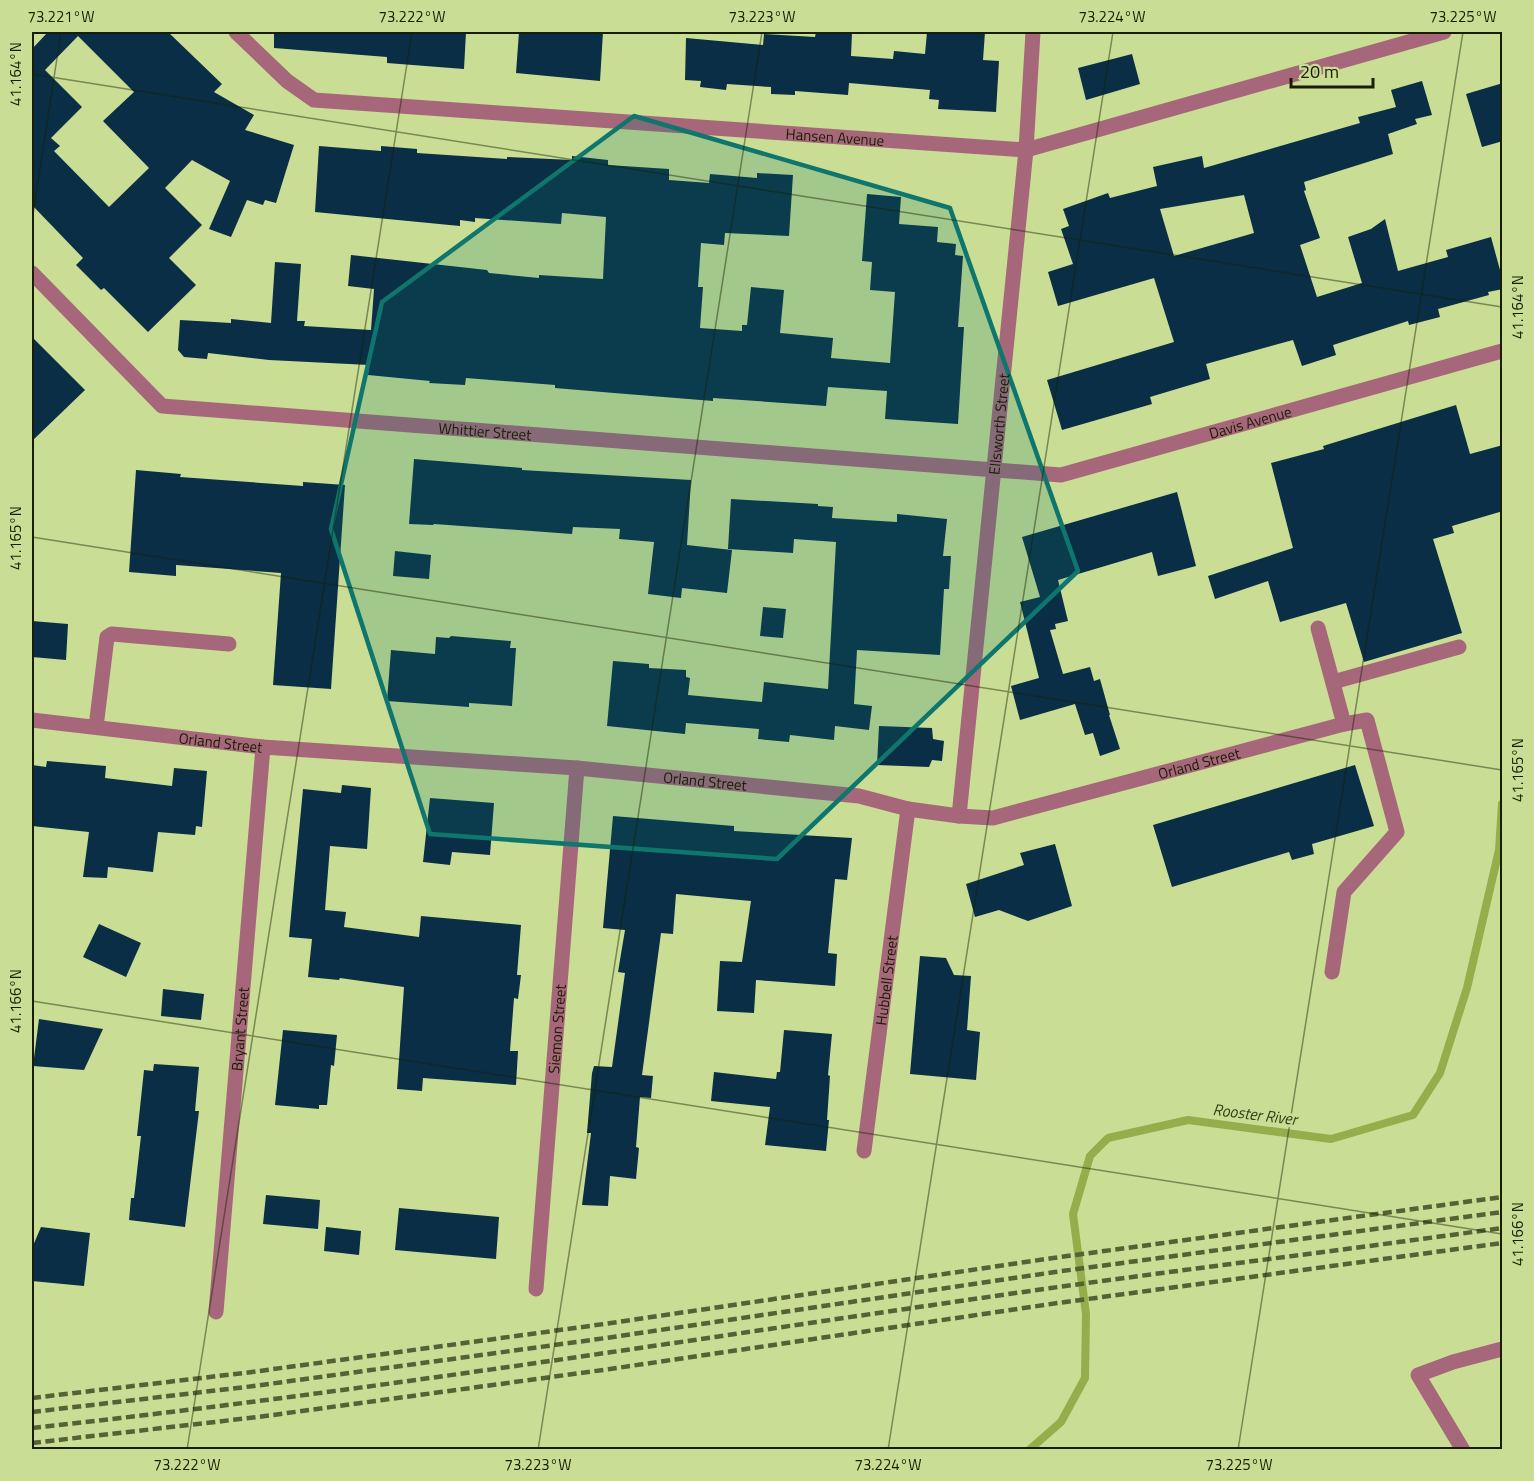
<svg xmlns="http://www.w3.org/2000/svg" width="1534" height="1481" viewBox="0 0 1534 1481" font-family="'Titillium Web',sans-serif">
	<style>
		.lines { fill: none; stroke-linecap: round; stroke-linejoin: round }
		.stream { stroke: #96ad4b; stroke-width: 8 }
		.building { fill: #092e45; fill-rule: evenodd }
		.minor { stroke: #a6677a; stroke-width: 15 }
		.rail { stroke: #566135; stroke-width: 4.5; stroke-dasharray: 9 4.5; stroke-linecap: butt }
		.marked { fill: #0f766e; fill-opacity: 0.2; stroke: #0f766e; stroke-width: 4.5; stroke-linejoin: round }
		.ticks { fill: none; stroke: #181e02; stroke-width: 1.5; stroke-opacity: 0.45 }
		.labels { text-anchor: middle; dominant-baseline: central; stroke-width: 6; stroke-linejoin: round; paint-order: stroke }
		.street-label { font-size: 15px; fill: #181e02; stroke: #c9dd94 }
		.water-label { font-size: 16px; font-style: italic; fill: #343e15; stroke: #c9dd94 }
		.neatline { fill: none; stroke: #181e02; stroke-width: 2 }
		.ticks-label { font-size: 15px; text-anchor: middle; fill: #181e02 }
	</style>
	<rect width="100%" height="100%" fill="#c9dd94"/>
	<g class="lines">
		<path class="stream" d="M1029,1450L1061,1422L1085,1378L1086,1314L1073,1214L1090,1156L1108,1138L1188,1120L1331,1139L1413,1115L1440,1073L1467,988L1499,850L1502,804"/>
	</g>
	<path class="building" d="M48,32H168L222,84L214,92L254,115L245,130L294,145L276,203L265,200L263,205L247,200L231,237L209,229L230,181L192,160L165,188L202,225L169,258L196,285L148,332L104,288L101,290L76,265L83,258L32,205V49ZM78,36L134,92L103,121L149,168L109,207L54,151L60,146L51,138L82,107L45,70Z
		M274,32H466L464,69L387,63V57L274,48Z
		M519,32H603L600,81L516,73Z
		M816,32L852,33L851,56L893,59L894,51L925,54L927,32H985L983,60L999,61L996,112L938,109L939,100L929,99L930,90L849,83L848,95L795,91V95L771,94V87L727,84L726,90L700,87L701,81L685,80L686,38L763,45L764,34L815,37Z
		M1132,54L1140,84L1086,100L1078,68Z
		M1422,81L1432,115L1415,119L1417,124L1388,134L1393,154L1304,182L1306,190L1304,191L1320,238L1300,245L1317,297L1362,283L1348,237L1371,229L1385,219L1398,271L1448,257L1446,250L1491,237L1503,281V289L1488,292L1489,295L1438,309L1440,317L1409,325L1408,321L1333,345L1336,355L1302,366L1293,340L1206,364L1210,379L1150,397L1152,404L1062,430L1047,380L1174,342L1154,278L1058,306L1048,272L1073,264L1061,229L1069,226L1063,209L1108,193L1110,198L1157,186L1153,167L1202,156L1204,168L1360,123L1358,117L1396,107L1391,90ZM1244,195L1254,233L1174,256L1160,209Z
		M1503,83V141L1482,147L1466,94Z
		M319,146L381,151V146L417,149V153L507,159V157L572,160V156L608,160V165L669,169V180L709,183L710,174L757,178V173L793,175L789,236L725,233L724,245L701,243L698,287H703L700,328L742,331V325H747L751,287L784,290L780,333L833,338L831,358L890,363L895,292L870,290L872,262L862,261L867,194L901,197L899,224L938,227L937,242L956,244L955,255L963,256L958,327H964L958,424L885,419L887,391L828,387L826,406L713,398V401L614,393L555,388V385L466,378L465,385L429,383L430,381L368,375L369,365L269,360L208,353L207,359L184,357L178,350L180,320L231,323V319L271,323L275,262L301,264L297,321H305L304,326L371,330L374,289L348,286L351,255L487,270L489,273L539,278V275L603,279L606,217L562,213L561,224L475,218V222L460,220V226L315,212Z
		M32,337L85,390L32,441Z
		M1456,405L1470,454L1503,445V511L1452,526L1454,533L1433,539L1462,633L1364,662L1346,603L1280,622L1268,581L1215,599L1208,576L1293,548L1271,463L1324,449L1323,446Z
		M414,459L522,468V470L691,480L687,545L732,550L727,593L682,588L681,598L648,594L654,542L619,539L620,529L573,527L572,534L434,524L433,525L409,524Z
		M136,470L181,474L180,477L303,486V482L345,485L331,689L273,685L281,573L176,565V576L129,572Z
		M1177,492L1196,566L1158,576L1152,552L1058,580L1068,621L1055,624L1056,629L1050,630L1063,674L1090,667L1094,681L1100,679L1110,715H1109L1120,749L1100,756L1093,733L1085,735L1075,704L1020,720L1011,686L1039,678L1020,602L1040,597L1022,537Z
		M731,499L818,504V506L833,507L832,518L897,522V514L947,519L943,556H951L949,589H944L940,655L857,650L854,704L872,706L869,730L835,726L834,740L790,735L789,742L758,739L759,729L686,723L685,734L607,726L613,661L649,664V668L686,670V677L690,678L688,695L762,702L764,682L828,689L836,542L794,539L793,553L728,549Z
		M395,551L431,555L429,579L393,576Z
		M763,607L786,609L783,638L760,636Z
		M32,621L68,624L66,660L32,657Z
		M451,636L511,641L510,648H516L512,706L469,703V707L387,701L391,650L435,654L436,637L449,638Z
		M879,726L932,728L933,739L944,741L942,761L932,760L929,767L877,765Z
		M47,761L106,766L105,778L172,786L174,768L207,771L202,827L196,826L195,835L158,832L153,872L108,867L107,878L83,877L89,832L32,826V765L46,767Z
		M1355,765L1374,826L1312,844L1314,854L1292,860L1289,852L1172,887L1153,825Z
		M342,785L371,788L367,849L330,846L325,910L346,912L344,927L419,937L421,916L521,925L517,975H521L518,999L514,998L510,1051H518L516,1085L423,1078L422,1091L397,1089L404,987L340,978L339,980L308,977L312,939L289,937L303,789L341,793Z
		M430,798L494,803L490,855L452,852L450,865L423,862Z
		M613,816L734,826V831L852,838L847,880L835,879L828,953L837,954L835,986L756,980L754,1013L717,1011L720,961L742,962L751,901L676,894L673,934L661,933L642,1075L653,1076L651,1098L640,1097L636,1147L639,1148L636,1179L610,1176L608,1206L582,1205L591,1133H587L592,1073L594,1066L612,1067L625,973L618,972L625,930L603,928Z
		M1055,844L1072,906L1028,921L999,910L975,917L966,884L1024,865L1020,853Z
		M99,924L141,943L126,977L83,957Z
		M920,956L946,958L954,975L971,976L967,1030L980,1032L976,1080L910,1074Z
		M163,989L204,994L201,1020L161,1016Z
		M39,1019L103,1029L84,1070L33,1066Z
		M283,1030L337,1035L334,1066L331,1065L327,1105H319V1109L275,1105Z
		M784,1030L832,1034L828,1075L830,1076L827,1120H829L826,1151L765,1145L770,1107L711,1101L714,1072L776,1079L777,1072H780Z
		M154,1064L199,1067L195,1111H199L185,1227L129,1220L131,1198H134L141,1136H137L144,1070L153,1071Z
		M266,1195L320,1200L318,1229L263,1224Z
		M399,1208L499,1217L496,1259L395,1250Z
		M41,1227L90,1233L84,1286L32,1281V1248Z
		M326,1227L361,1231L359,1255L324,1251Z"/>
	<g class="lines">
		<g class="minor">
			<path id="s1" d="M236,32L287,81L314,100L1026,150L1444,32"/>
			<path id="s2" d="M32,273L162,406L1061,475L1502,351"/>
			<path d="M1318,628L1344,724"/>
			<path d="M1333,682L1459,647"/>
			<path id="s3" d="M32,720L263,747L577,768L859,796L908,809L959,816L993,818L1344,724L1367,720L1397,832L1344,892L1332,972"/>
			<path d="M96,727L107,637L112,634L229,644"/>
			<path id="s4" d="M959,816L1026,150L1033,32"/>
			<path id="s5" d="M864,1151L908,809"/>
			<path id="s6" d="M536,1289L577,768"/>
			<path id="s7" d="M216,1312L263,747"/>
			<path d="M1463,1450L1418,1375L1453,1362L1502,1349"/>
		</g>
		<path class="rail" d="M32,1398L252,1372L604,1324L1053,1258L1502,1197
			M32,1412L254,1386L606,1338L1055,1272L1502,1212
			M32,1428C373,1391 712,1336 1051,1288C1202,1267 1352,1249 1502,1228
			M32,1443L258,1417L610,1369L1058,1303L1502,1243"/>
	</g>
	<path class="marked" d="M634,116L950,208L1078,571L777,859L430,834L331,529L382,302Z"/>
	<path class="ticks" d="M32,74L1502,307M32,221L61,32M32,537L1502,770M32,1001L1502,1234M187,1450L412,32M538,1450L762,32M888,1450L1113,32M1238,1450L1463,32"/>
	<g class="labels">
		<g class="street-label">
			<text stroke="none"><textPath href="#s1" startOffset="626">Hansen Avenue</textPath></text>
			<text stroke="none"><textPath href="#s2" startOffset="1284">Davis Avenue</textPath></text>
			<text stroke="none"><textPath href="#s4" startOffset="394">Ellsworth Street</textPath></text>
			<text stroke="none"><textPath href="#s2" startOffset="510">Whittier Street</textPath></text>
			<text stroke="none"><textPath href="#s3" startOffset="190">Orland Street</textPath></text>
			<text stroke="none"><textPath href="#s3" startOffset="1180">Orland Street</textPath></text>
			<text stroke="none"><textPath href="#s3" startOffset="676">Orland Street</textPath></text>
			<text stroke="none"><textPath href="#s5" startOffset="172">Hubbell Street</textPath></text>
			<text stroke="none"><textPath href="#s7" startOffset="284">Bryant Street</textPath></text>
			<text stroke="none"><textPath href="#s6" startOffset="261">Siemon Street</textPath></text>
		</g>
		<g class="water-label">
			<text transform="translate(1255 1114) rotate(7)">Rooster River</text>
		</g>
	</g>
	<rect width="1534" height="1481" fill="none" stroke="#c9dd94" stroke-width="66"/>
	<path d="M1291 78v9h82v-9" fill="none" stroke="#181e02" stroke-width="3"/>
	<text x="1300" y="78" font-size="18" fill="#181e02" stroke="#c9dd94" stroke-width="4.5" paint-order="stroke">20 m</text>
	<rect x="33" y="33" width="1468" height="1415" class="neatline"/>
	<g class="ticks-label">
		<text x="61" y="22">73.221°W</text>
		<text x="412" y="22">73.222°W</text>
		<text x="762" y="22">73.223°W</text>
		<text x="1112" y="22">73.224°W</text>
		<text x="1463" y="22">73.225°W</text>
		<text transform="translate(16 74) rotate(-90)" y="5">41.164°N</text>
		<text transform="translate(1518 307) rotate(-90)" y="5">41.164°N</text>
		<text transform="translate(16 538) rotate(-90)" y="5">41.165°N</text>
		<text transform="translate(1518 770) rotate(-90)" y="5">41.165°N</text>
		<text transform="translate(16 1001) rotate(-90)" y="5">41.166°N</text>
		<text transform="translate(1518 1234) rotate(-90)" y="5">41.166°N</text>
		<text x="187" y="1470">73.222°W</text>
		<text x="538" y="1470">73.223°W</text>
		<text x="888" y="1470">73.224°W</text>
		<text x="1239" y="1470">73.225°W</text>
	</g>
</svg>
